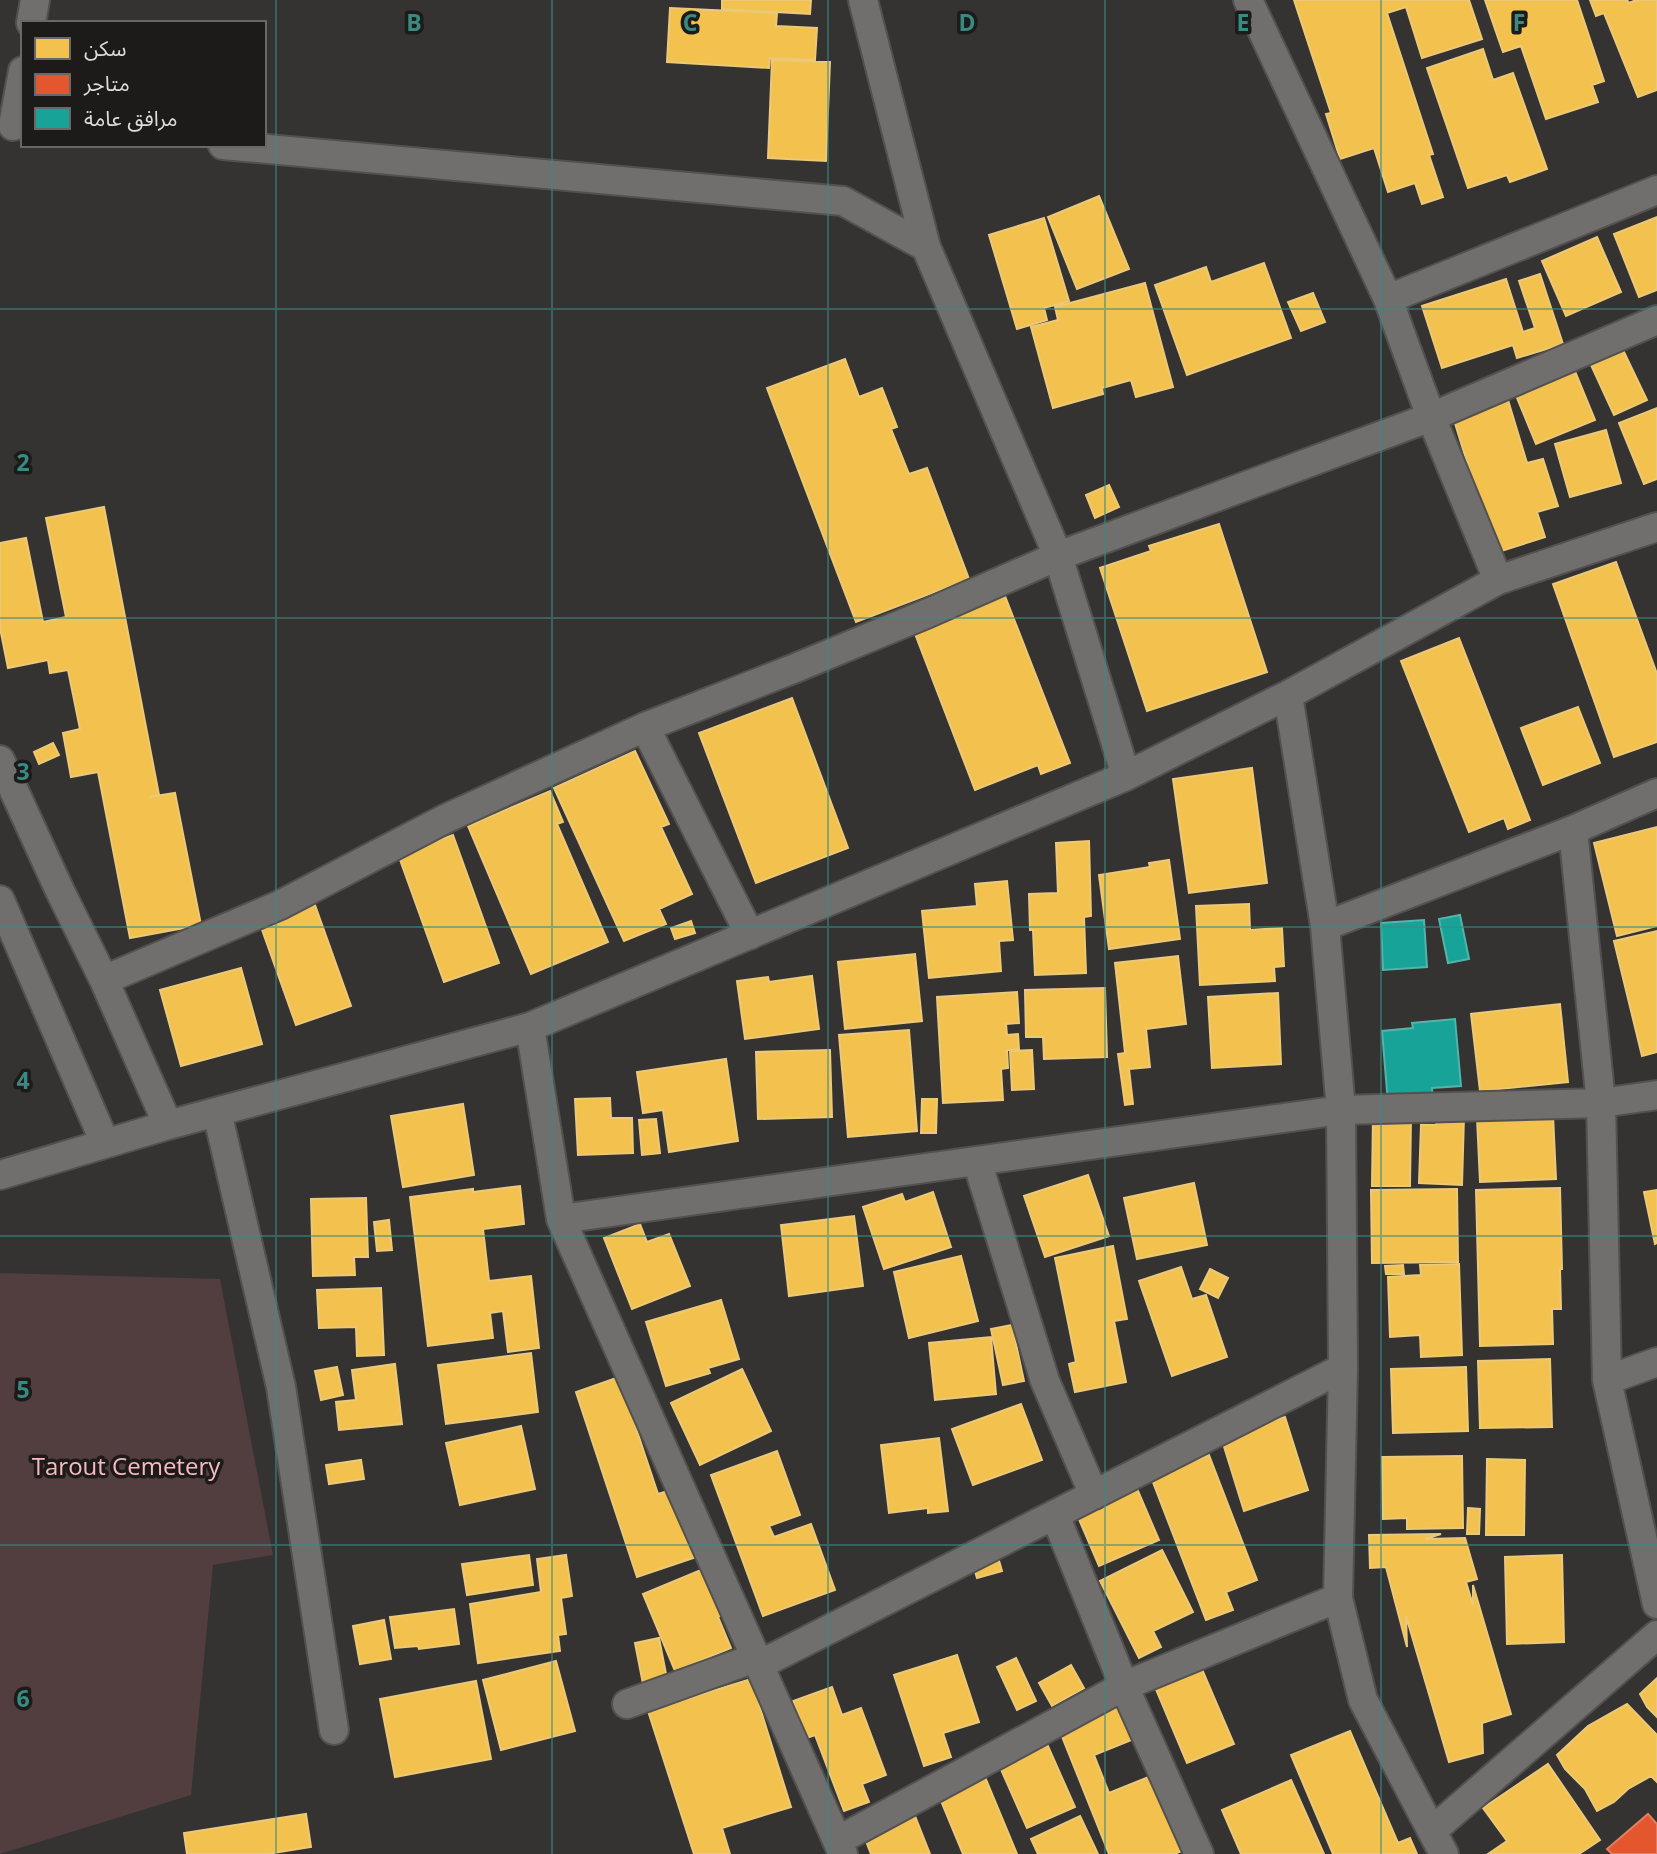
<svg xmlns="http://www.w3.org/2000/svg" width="1657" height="1854" viewBox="0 0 1657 1854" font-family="'Open Sans','Noto Sans Arabic',sans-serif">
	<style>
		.green { fill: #523d3f }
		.homes { fill: #f2c14e; stroke: #ecc978; stroke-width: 2 }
		.shops { fill: #e4572e; stroke: #e27f61; stroke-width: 2 }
		.public { fill: #17a398; stroke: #53b4ac; stroke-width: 2 }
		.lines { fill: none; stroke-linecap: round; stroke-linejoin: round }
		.minor-casing { stroke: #53514f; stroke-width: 32 }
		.minor { stroke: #716f6d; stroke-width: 28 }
		.grid { fill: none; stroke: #388a83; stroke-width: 2; stroke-opacity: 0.55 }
		.labels { text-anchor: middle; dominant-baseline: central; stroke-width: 7; stroke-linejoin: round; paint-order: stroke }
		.park-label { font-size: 24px; fill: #f9b9be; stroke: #1d1b19 }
		.grid-label { font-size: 23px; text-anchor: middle; font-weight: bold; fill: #388a83; stroke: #1d1b19; stroke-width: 7; stroke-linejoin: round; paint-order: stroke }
	</style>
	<rect width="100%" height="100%" fill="#353331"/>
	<path class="green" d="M0,1273L220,1279L273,1555L213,1565L191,1795L0,1854Z"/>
	<path class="homes" d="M722,0H811L810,14L722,9Z
		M1294,0H1469L1482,39L1422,58L1406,7L1387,13L1433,154L1429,155L1443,197L1422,204L1415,183L1388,192L1374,148L1340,159L1326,114L1331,113Z
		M1485,0H1577L1604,81L1592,85L1598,102L1546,119L1521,46L1503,52Z
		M1590,0H1627L1629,3L1636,0H1657V90L1638,97L1604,13L1596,16Z
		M670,8L777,13L776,26L817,28L815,60L770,58L769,68L667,62Z
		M1483,49L1493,80L1513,73L1547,169L1510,182L1507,175L1468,188L1427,68Z
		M772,60L830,62L826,161L768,158Z
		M1099,196L1129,269L1077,289L1048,217Z
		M1657,217V290L1639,297L1614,234Z
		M1044,218L1069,301L1044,308L1047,320L1017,329L989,235Z
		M1597,237L1621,292L1566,316L1542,261Z
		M1264,263L1291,338L1187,375L1155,285L1206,267L1211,282Z
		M1540,274L1563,344L1517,358L1513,345L1442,368L1422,306L1506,279L1523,332L1535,328L1519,281Z
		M1145,283L1173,387L1136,397L1131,380L1102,388L1103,394L1053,408L1031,327L1058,320L1055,307Z
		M1313,293L1325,322L1301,331L1288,302Z
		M1623,350L1647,400L1614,415L1591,365Z
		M845,359L859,397L882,388L897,427L891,429L909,474L927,468L969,579L856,622L767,388Z
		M1574,369L1595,420L1536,444L1515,393Z
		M1508,400L1527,463L1543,459L1558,506L1537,512L1545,537L1495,553L1453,417Z
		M1657,408V479L1644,484L1619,423Z
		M1606,430L1621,483L1570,497L1555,444Z
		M1109,485L1119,507L1095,518L1086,495Z
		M104,507L159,795L149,797L175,793L201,925L130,938L98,772L71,777L63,733L80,729L68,670L50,673L48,660L8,668L0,628V543L26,538L43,622L66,617L46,518Z
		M1219,524L1267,672L1147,711L1100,568L1151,551L1149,546Z
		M1616,562L1657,674V742L1614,757L1553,584Z
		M1005,596L1070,763L1041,774L1038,765L975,790L914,631Z
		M1459,638L1530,820L1508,829L1504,818L1469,832L1401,661Z
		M792,698L848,848L756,883L699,733Z
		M1578,707L1600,763L1543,785L1521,728Z
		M53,743L59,755L39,764L34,752Z
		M635,751L669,824L661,827L692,894L659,909L666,924L624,941L554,788Z
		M1252,768L1267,883L1189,893L1173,779Z
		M550,791L563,822L557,824L608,942L531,974L468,826Z
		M1657,827V926L1617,936L1594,843Z
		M453,835L499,963L444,982L398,854Z
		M1089,841L1091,916L1084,917L1086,973L1035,975L1033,930H1030L1029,894L1058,893L1056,843Z
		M1169,860L1180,939L1109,949L1099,875L1150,867L1149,863Z
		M1007,881L1013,940L999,941L1001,971L929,978L922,911L977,906L975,884Z
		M1249,904L1250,930L1282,928L1284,966L1274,967L1275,981L1200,985L1196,906Z
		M315,905L351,1006L296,1025L260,924Z
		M691,921L695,933L675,939L671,928Z
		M1657,931V1052L1642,1056L1614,941Z
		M915,954L922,1021L845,1029L838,962Z
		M1178,956L1186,1024L1146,1029L1150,1067L1129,1069L1133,1104L1125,1105L1118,1054L1125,1053L1115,963Z
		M241,968L262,1044L181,1066L160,990Z
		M812,976L819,1029L745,1039L737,981L768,977L769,982Z
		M1105,988L1107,1057L1044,1059L1043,1037H1026L1025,990Z
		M1017,992L1019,1023L1006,1024L1007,1035L1018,1034L1019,1049L1007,1050L1008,1068L1001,1069L1003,1100L943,1103L937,997Z
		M1278,993L1281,1064L1212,1068L1208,997Z
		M1560,1004L1568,1082L1480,1091L1471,1014Z
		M909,1030L917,1131L848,1137L839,1035Z
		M830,1050L832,1117L758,1119L756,1052Z
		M1032,1050L1034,1089L1012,1090L1010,1051Z
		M726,1059L738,1141L669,1152L663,1110L643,1113L637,1072Z
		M610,1098L611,1118H632L633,1153L578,1155L575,1099Z
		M922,1099H937L936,1133H921Z
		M463,1104L474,1175L403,1187L391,1116Z
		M1373,1115L1411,1116L1410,1186H1372Z
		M1437,1115L1464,1116L1462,1185L1419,1183L1421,1125H1436Z
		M1553,1115L1556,1179L1480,1182L1477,1118Z
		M656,1119L660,1153L642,1155L639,1120Z
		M1088,1175L1109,1236L1045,1257L1024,1196Z
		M1194,1183L1207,1245L1137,1259L1124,1198Z
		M520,1186L524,1224L483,1229L489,1281L531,1276L539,1348L508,1352L503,1311L490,1313L493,1338L428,1346L410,1197L473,1189V1192Z
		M1560,1188L1562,1269H1560L1561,1309H1552L1553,1344L1480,1346L1476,1190Z
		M1457,1189L1458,1262L1372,1263L1371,1190Z
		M1657,1190V1243L1655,1244L1644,1192Z
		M933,1192L951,1247L884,1269L863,1207L902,1194L905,1202Z
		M366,1198L368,1257H354L355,1275L313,1276L311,1199Z
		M854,1216L863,1286L789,1296L781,1225Z
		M389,1220L392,1250L377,1251L374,1222Z
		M640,1224L647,1242L669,1234L690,1286L632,1309L604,1238Z
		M1113,1246L1127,1319L1114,1321L1126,1382L1075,1392L1069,1364L1076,1362L1055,1258Z
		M961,1256L978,1321L909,1338L894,1272Z
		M1459,1264L1462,1355L1421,1357L1420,1335L1390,1337L1388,1277L1421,1275L1420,1265Z
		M1403,1265L1404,1274H1386L1385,1266Z
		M1181,1267L1192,1299L1206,1295L1227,1357L1172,1376L1139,1281Z
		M1210,1269L1228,1278L1218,1298L1200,1289Z
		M381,1288L384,1355L357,1356L356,1327L319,1328L317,1290Z
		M721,1300L739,1359L708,1368L710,1373L666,1386L646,1322Z
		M1012,1325L1024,1381L1003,1385L991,1329Z
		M991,1337L996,1394L935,1400L929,1343Z
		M531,1353L538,1412L446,1424L438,1365Z
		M1550,1359L1552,1427L1480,1428L1478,1361Z
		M395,1364L402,1424L339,1430L336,1402L356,1400L352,1370Z
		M337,1367L343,1395L321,1400L315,1371Z
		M1466,1367L1468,1431L1393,1433L1391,1369Z
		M742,1369L771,1431L700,1465L671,1403Z
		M619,1377L658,1494L674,1489L696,1557L637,1577L576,1392Z
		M1021,1404L1042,1460L973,1485L952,1429Z
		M1285,1417L1308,1490L1244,1511L1221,1437Z
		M521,1426L535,1489L460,1505L446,1443Z
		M939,1438L948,1511L928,1513V1508L889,1513L881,1445Z
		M777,1451L800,1515L769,1526L774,1537L811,1524L835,1590L763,1616L711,1475Z
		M1209,1455L1257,1580L1226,1592L1233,1610L1206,1620L1151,1477Z
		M1462,1456L1463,1528L1407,1529V1518L1383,1519L1382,1457Z
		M1487,1459L1525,1460L1524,1535H1486Z
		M361,1460L364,1479L329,1484L326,1465Z
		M1135,1484L1159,1540L1099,1566L1075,1510Z
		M1468,1508L1480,1509L1479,1534H1467Z
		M1441,1534L1425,1539L1465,1538L1477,1579L1466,1582L1473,1605V1585L1511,1714L1482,1723L1483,1753L1449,1762L1406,1616L1407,1647L1386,1567L1370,1568L1369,1535Z
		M1162,1550L1193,1612L1153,1631L1161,1647L1139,1658L1100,1581Z
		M529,1555L533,1585L467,1595L462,1564Z
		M566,1555L572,1596L561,1598L566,1634L558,1635L560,1651L478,1663L470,1604L541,1592L537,1559Z
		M1562,1555L1564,1642L1507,1644L1505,1557Z
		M998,1557L1002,1571L977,1578L973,1565Z
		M708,1567L727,1613L718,1617L731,1648L675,1671L643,1594Z
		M454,1609L459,1644L419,1649L418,1646L395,1648L390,1617Z
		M384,1620L391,1659L360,1664L353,1626Z
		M659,1638L668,1684L644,1689L635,1643Z
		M957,1655L979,1722L943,1733L951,1757L924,1766L894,1675Z
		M1016,1658L1036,1701L1017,1710L997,1667Z
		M556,1661L575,1731L501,1750L483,1680Z
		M1071,1665L1084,1688L1052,1706L1039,1683Z
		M1201,1667L1234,1744L1187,1763L1155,1687Z
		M1657,1678V1717L1647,1707L1640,1694Z
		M751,1679L791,1807L722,1828L730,1854H694L648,1711Z
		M476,1681L491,1759L395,1777L380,1699Z
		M832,1687L842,1715L861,1708L886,1775L862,1784L869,1802L844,1811L815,1735L807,1738L793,1701Z
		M1118,1700L1134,1739L1094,1755L1109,1793L1151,1776L1182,1851L1174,1854H1109L1057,1724Z
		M1627,1704L1657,1735V1782L1651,1776L1628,1789L1614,1802L1597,1811L1585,1789L1565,1769L1557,1755L1588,1726Z
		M1350,1731L1398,1843L1410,1838L1417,1854H1333L1291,1755Z
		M1047,1744L1075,1807L1027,1828L999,1765Z
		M1548,1764L1600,1840L1579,1854H1488L1507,1841L1483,1808Z
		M985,1777L1017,1854H963L939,1796Z
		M1291,1780L1324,1854H1241L1222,1810Z
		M306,1814L311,1847L267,1854H187L184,1833Z
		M915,1816L930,1854H871L864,1836Z
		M1080,1816L1098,1854H1038L1031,1839Z"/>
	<path class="shops" d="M1648,1814L1657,1824V1854H1612L1607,1849Z"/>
	<path class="public" d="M1460,915L1469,959L1448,963L1439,919Z
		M1424,920L1427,967L1383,970L1381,923Z
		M1455,1019L1461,1086L1432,1088L1433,1099L1388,1103L1382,1031L1413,1028L1412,1023Z"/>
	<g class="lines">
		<g class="minor-casing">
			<path id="minor" d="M863,0L926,247
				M1248,0L1388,299
				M31,23L35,0
				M13,126L23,71
				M223,145L843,201L926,247L1058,556L1126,776
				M1498,580L1657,527
				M1288,695L1325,926L1341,1110L1343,1368L1338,1598L1363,1700L1444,1854
				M645,727L750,935
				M0,760L60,891L104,980L168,1125
				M1573,830L1601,1103L1607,1380L1657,1604
				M0,900L105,1143
				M1325,926L1573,830L1657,793
				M104,980L280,905L447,818L645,727L793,669L926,614L1058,556L1431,417L1657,320
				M530,1027L561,1219L843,1854
				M217,1112L281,1387L334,1730
				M977,1161L1045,1381L1094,1495
				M0,1175L168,1125L530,1027L1126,776L1288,695L1498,580L1431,417L1388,299L1657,190
				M561,1219L1341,1110L1601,1103L1657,1095
				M1607,1380L1657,1362
				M1055,1515L1124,1686L1338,1598
				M759,1665L1343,1368
				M627,1704L755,1658
				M1432,1831L1657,1635
				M837,1841L1124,1686L1199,1854"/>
		</g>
		<use href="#minor" class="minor"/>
	</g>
	<path class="grid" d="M276,0V1854M552,0V1854M828,0V1854M1105,0V1854M1381,0V1854M0,309H1657M0,618H1657M0,927H1657M0,1236H1657M0,1545H1657"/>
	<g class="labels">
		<g class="park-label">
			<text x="126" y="1465">Tarout Cemetery</text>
		</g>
	</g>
	<g class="grid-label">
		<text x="414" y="31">B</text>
		<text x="690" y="31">C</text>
		<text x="967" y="31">D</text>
		<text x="1243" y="31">E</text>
		<text x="1519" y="31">F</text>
		<text x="23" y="471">2</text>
		<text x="23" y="780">3</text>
		<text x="23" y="1089">4</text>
		<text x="23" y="1398">5</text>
		<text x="23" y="1707">6</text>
	</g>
	<rect x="21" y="21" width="245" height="126" fill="#1d1b19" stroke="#6a6866" stroke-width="2"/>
	<rect x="35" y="38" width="35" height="21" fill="#f2c14e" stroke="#6a6866" stroke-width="2"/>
	<text x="84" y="56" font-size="21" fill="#dedbd9">سكن</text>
	<rect x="35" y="74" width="35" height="21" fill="#e4572e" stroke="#6a6866" stroke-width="2"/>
	<text x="84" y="91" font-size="21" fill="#dedbd9">متاجر</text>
	<rect x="35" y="108" width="35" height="21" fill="#17a398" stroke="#6a6866" stroke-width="2"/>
	<text x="84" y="126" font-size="21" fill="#dedbd9">مرافق عامة</text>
</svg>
